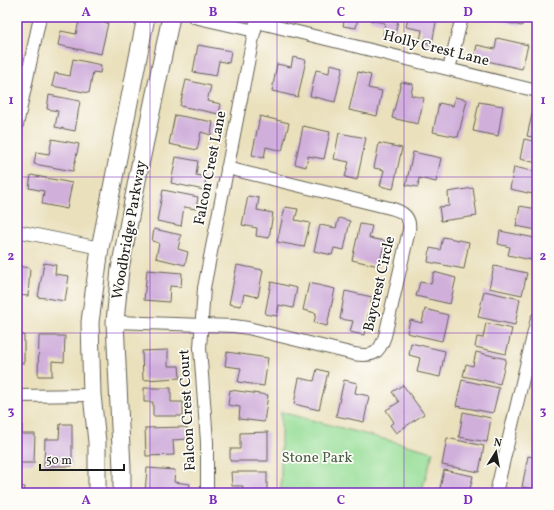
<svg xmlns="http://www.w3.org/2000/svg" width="554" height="510" viewBox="0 0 554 510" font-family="Vollkorn,serif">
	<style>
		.green { fill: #97de98; stroke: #5a7d5a }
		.building { fill: #d0afdb }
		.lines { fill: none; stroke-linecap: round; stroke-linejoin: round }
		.minor-casing { stroke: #646154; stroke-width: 14 }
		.secondary-casing { stroke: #646154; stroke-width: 19 }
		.minor { stroke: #fff; stroke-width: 12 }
		.secondary { stroke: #fff; stroke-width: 17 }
		.grid { fill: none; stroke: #7b2cbf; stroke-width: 1; stroke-opacity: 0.55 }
		.labels { text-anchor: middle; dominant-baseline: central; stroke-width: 3.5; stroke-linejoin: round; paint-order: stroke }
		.street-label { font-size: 15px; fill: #1c1c1c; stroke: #fdfcf7 }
		.park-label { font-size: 15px; fill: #476047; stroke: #fdfcf7 }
		.neatline { fill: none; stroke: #7b2cbf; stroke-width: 1.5 }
		.grid-label { font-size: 13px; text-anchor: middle; font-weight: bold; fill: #7b2cbf }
	</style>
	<rect width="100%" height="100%" fill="#fdfcf7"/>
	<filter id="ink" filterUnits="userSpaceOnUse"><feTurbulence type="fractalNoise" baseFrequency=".025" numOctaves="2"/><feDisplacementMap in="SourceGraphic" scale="8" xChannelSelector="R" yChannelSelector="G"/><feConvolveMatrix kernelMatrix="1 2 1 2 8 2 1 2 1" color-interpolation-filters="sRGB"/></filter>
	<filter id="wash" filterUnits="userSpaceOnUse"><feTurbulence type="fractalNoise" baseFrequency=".012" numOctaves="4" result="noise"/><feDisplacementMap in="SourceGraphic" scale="16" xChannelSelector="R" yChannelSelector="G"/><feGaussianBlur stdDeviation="0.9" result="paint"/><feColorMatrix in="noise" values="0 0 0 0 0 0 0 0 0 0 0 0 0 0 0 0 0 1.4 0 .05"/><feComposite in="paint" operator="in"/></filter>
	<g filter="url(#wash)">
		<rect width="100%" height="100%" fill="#eae0bc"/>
		<path class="green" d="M281,412L433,452L421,493H281Z"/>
		<g id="blocks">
			<path class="building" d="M80,17L108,23L101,54L58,45L61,31L76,34Z
				M345,17H358L356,28L343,26Z
				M370,17H399L394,37L383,35L385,23L370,20Z
				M408,17H437L432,44L420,41L422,30L406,27Z
				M496,17H523L522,26L495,20Z
				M497,38L528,45L522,69L474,58L477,45L495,49Z
				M198,45L231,51L229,63L219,61L216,76L193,72Z
				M293,57L306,60L298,97L272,91L277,64L291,67Z
				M73,59L101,65L100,73L93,72L89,93L52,86L55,73L70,76Z
				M330,64L343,67L335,102L310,96L316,70L329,73Z
				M358,72L371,75L368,88L382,91L377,116L349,110Z
				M186,80L211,86L207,101L221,104L219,114L180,106Z
				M401,82L413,84L411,95L424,98L418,124L392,118Z
				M49,95L80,101L75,131L55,127L58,111L47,109Z
				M455,97L467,100L458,137L433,132L439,103L453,106Z
				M479,102L503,106L498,136L473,131Z
				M533,110L537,111V138L527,136Z
				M175,115L213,122L211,135L201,132L197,150L169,144Z
				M260,116L289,123L282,151L266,147L264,158L252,155Z
				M303,126L330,132L324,159L308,156L306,167L295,164Z
				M339,133L366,138L357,180L345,177L349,162L334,159Z
				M52,139L79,144L73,171L34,164L36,152L49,154Z
				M524,139L537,142V163L520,159Z
				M379,143L402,148L393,189L380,186L384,170L374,168Z
				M413,152L441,158L436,182L419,178L418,187L406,185Z
				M176,157L198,161L196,175L206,177L204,190L171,183Z
				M514,167L537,172V195L510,189Z
				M31,175L72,183L67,209L42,204L44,191L29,188Z
				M473,188L477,216L441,221L439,207L449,206L448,192Z
				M163,190L198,197L196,209L184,207L181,226L157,221Z
				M248,196L259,198L257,210L273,213L269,238L256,236L257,228L242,225Z
				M520,206L537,209V230L516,226Z
				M285,207L298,209L295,220L310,223L304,247L277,242Z
				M339,218L350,221L344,250L334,248L332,255L314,251L320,225L336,228Z
				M360,224L372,226L369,238L385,241L379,266L352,260Z
				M154,229L181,235L178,249L188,252L185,265L156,258L159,243L152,241Z
				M500,231L535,238L531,260L508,255L510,247L498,244Z
				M443,237L469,242L464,269L428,262L430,248L440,250Z
				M44,263L56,265L55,274L69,276L65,301L38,297Z
				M237,265L263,270L258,297L244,294L241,306L229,304Z
				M17,266L30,268L28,296L17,295Z
				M494,266L527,273L522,295L489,288Z
				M147,270L182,273L181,287L170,286L169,302L144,300Z
				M434,272L456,278L450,304L416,296L420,282L431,284Z
				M271,282L297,288L293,308L279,305L277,316L265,314Z
				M309,283L335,289L327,326L314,323L316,313L303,310Z
				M345,291L372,297L364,335L350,332L353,321L340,319Z
				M484,291L520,299L515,325L478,317Z
				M425,309L448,315L442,341L407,333L410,320L422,323Z
				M486,323L512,329L506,354L475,347L477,337L483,338Z
				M17,335H24V363H17Z
				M39,336H65L64,362L52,361V376H38Z
				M411,343L445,351L440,377L417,372L420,358L409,355Z
				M168,350V366H179L180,378L143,380L142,351Z
				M227,352L268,358L264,386L238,382L241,368L225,366Z
				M476,352L506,359L500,384L463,376L466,364L473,366Z
				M317,369L328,372L319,410L294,404L299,378L314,381Z
				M344,380L357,383L355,393L369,396L364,422L336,416Z
				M462,380L499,388L493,413L456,406Z
				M403,385L424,414L396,433L390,425L394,422L386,410L399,402L392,392Z
				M144,388H171V402H183V416H153V402H144Z
				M230,390L268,395L264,422L239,419L240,407L228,405Z
				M463,412L491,418L487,442L459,437Z
				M60,424H72V466H44L45,439H59Z
				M17,425H22V434H35L34,463H17Z
				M187,427V439L173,440L174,455L146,456L145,428Z
				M268,432V461H230V449H240V433Z
				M447,438L484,446L479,472L442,465Z
				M528,456L537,458V490L522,487Z
				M147,468L175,470L174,482L190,484L189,493H145Z
				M444,470L473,476L469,493H439Z
				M231,472H267V493H243V486H232Z
				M17,486L25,487L24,493H17Z"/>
		</g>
	</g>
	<g filter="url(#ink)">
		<use href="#blocks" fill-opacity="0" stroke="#646154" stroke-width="1"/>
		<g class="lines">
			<g class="minor-casing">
				<path id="minor" d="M194,17L255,31
					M257,22L537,91
					M449,69L462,17
					M17,125L40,17
					M17,231L100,248
					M115,322L234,326L248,328L354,354C373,357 379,354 385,336L409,230C411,216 402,211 390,208L227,168
					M17,396L92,395
					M207,493V442L200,348L204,288L257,17
					M496,493L537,319"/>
			</g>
			<g class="secondary-casing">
				<path id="secondary" d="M97,493V442L92,395L90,322L100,248L146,17
					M122,493V469L115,322L120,269L139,170L171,17"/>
			</g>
			<use href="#minor" class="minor"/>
			<use href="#secondary" class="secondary"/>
		</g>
	</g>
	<path class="grid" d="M150,17V493M277,17V493M404,17V493M17,177H537M17,333H537"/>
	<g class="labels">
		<g class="street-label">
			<text transform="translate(436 49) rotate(14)">Holly Crest Lane</text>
			<text transform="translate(211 168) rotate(-79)">Falcon Crest Lane</text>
			<text transform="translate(130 230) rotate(-80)">Woodbridge Parkway</text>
			<text transform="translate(380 284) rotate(-77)">Baycrest Circle</text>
			<text transform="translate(188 410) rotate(-93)">Falcon Crest Court</text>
		</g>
		<g class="park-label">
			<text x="317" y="458">Stone Park</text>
		</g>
	</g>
	<rect width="554" height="510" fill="none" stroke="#fdfcf7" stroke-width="44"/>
	<g transform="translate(496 452) rotate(11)" stroke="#fdfcf7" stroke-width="3" paint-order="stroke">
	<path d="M0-3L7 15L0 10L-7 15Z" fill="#1c1c1c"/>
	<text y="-6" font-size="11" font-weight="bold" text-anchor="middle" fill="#1c1c1c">N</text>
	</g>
	<path d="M40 464v6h84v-6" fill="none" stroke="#1c1c1c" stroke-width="2"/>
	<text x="46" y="464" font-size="12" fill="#1c1c1c" stroke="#fdfcf7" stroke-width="3" paint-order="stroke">50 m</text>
	<rect x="22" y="22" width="510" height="466" class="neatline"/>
	<g class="grid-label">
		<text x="86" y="16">A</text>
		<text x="213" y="16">B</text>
		<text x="341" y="16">C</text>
		<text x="468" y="16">D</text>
		<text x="11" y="104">1</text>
		<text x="543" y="104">1</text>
		<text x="11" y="260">2</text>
		<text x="543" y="260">2</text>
		<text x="11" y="415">3</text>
		<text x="543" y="415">3</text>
		<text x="86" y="504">A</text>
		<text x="213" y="504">B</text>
		<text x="341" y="504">C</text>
		<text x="468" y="504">D</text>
	</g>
</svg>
